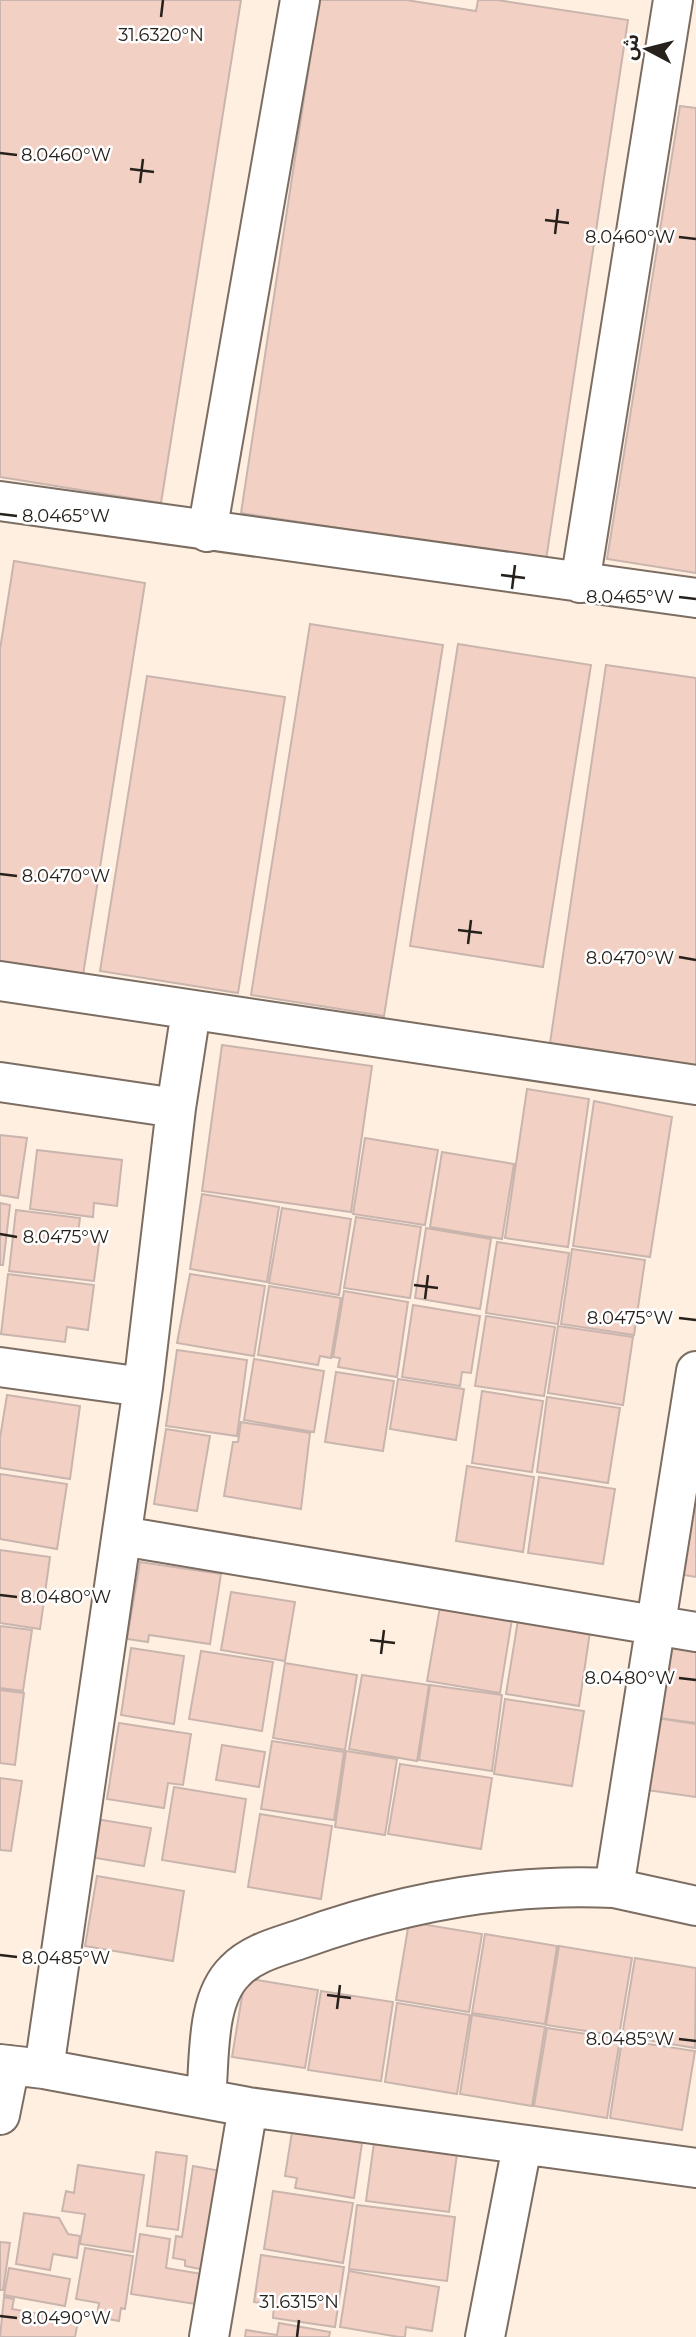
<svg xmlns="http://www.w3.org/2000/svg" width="696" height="2337" viewBox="0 0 696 2337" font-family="Montserrat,'Noto Sans Arabic',sans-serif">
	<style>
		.building { fill: #f3d0c4; stroke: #c9b5ae; stroke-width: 2 }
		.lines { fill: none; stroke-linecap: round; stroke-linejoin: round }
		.minor-casing { stroke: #7b6d62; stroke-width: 42 }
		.minor { stroke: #fff; stroke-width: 38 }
		.ticks { fill: none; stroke: #27211c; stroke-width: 2.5 }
		.ticks-label { font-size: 18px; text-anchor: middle; fill: #27211c; stroke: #fff; stroke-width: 5; stroke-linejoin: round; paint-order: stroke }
	</style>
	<rect width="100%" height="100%" fill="#ffefe1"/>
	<path class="building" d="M0,0H241L161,503L0,477Z
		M319,0H406L476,11L478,0H497L628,20L546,560L241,513Z
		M680,106L696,108V573L607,559Z
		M14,561L145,583L83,975L0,962V649Z
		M310,624L443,645L384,1016L251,995Z
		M458,644L591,665L543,967L410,946Z
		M606,665L696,678V1065L550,1043Z
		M147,676L285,697L238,993L100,971Z
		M222,1045L372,1066L351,1212L202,1191Z
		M527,1089L589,1099L568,1247L505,1238Z
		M594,1101L672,1117L650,1257L573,1246Z
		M0,1135L27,1138L18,1198L0,1195Z
		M365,1138L438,1150L425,1225L353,1214Z
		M37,1150L122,1160L117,1206L94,1203L93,1217L30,1209Z
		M442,1152L514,1164L502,1239L430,1227Z
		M202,1194L279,1207L267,1282L190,1269Z
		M0,1203L10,1205L3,1265H0Z
		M282,1208L351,1219L339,1295L269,1283Z
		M16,1210L80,1218L78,1233L100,1236L94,1281L9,1271Z
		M356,1217L421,1227L410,1298L344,1288Z
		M426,1228L491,1239L480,1309L415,1298Z
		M497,1242L569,1253L558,1324L486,1313Z
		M572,1249L645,1260L634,1335L561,1324Z
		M8,1274L94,1285L88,1330L67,1327L65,1342L1,1334Z
		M190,1274L265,1286L254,1356L177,1343Z
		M269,1286L341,1298L331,1358L320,1356L318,1365L258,1355Z
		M344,1291L408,1302L397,1377L338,1367L340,1358L333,1357Z
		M413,1305L480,1316L471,1373L462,1372L460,1386L402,1377Z
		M486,1316L555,1327L544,1396L475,1386Z
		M558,1326L633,1337L623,1405L548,1393Z
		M177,1350L247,1360L237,1436L166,1426Z
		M254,1359L324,1371L314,1432L244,1420Z
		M336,1372L394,1381L383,1451L325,1442Z
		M398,1379L464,1389L456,1440L390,1429Z
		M482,1391L543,1401L532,1472L472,1463Z
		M7,1395L80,1406L70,1479L0,1468V1438Z
		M547,1397L620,1408L608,1483L537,1472Z
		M241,1422L310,1433L301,1509L224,1496L233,1442H238Z
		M166,1429L210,1436L197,1511L154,1504Z
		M467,1466L534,1477L523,1552L456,1541Z
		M0,1474L67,1484L57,1549L0,1539Z
		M539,1477L615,1489L603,1564L528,1553Z
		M690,1499L696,1500V1577L678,1574Z
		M0,1550L50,1557L40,1629L0,1623Z
		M140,1562L221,1574L210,1644L149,1635L148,1642L127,1639Z
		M231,1592L295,1602L285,1661L221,1650Z
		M440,1607L512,1619L500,1693L427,1681Z
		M518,1620L590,1632L579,1706L506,1694Z
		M0,1626L32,1630L23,1691L0,1688Z
		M664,1638L696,1643V1723L652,1717Z
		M131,1648L184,1656L174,1724L121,1715Z
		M201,1651L273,1662L262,1731L189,1719Z
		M285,1663L357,1675L345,1750L273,1738Z
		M362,1675L429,1685L417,1761L349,1749Z
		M430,1685L502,1695L492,1771L419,1760Z
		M0,1690L24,1693L15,1765L0,1763Z
		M505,1699L584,1711L572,1786L494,1774Z
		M650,1717L696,1724V1797L639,1789Z
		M119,1723L191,1734L183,1785L168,1783L164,1808L107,1799Z
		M272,1741L344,1752L334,1820L261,1809Z
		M222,1745L265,1752L259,1787L216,1780Z
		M346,1751L397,1759L385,1835L335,1827Z
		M400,1764L492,1778L481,1849L388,1834Z
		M0,1778L22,1781L11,1851L0,1850Z
		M174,1787L246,1799L235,1872L162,1860Z
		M260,1814L332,1826L321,1899L248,1887Z
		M96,1819L151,1828L144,1866L90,1857Z
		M97,1876L184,1891L173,1961L85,1946Z
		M409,1922L482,1934L469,2012L396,2000Z
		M485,1934L557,1946L545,2024L472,2013Z
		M559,1946L632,1958L619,2036L546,2025Z
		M635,1958L696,1968L695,2048L622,2036Z
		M245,1978L318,1990L305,2068L232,2057Z
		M321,1991L393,2002L381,2081L308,2070Z
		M397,2003L470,2015L457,2094L385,2082Z
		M472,2015L545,2027L532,2106L460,2094Z
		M547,2028L620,2039L607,2118L534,2106Z
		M622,2040L695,2051L682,2130L610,2118Z
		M292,2132L362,2143L354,2198L295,2188L297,2178L285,2176Z
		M374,2143L457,2154L449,2212L366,2201Z
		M156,2152L187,2156L178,2230L147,2226Z
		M78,2165L144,2175L133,2252L80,2244L85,2214L62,2211L66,2191L74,2193Z
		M193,2166L221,2171L205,2270L185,2266V2260L173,2258L176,2236L182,2237Z
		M273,2191L353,2203L343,2263L264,2249Z
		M357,2205L455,2217L447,2281L349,2269Z
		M24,2213L59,2218L68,2234L80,2236L77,2258L53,2254L50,2270L16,2264Z
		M140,2234L170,2239L166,2268L214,2276L209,2306L131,2294Z
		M0,2242L10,2243L3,2290H0Z
		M85,2248L133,2256L125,2309L121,2308L119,2321L97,2317L99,2303L76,2299Z
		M261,2255L344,2267L335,2327L273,2318L274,2305L254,2302Z
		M9,2268L70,2279L65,2306L4,2295Z
		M349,2271L439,2287L432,2331L406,2327L405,2337H399L340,2327Z
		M4,2297L14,2299L12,2309L78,2321L75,2337H0Z
		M279,2323L330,2332L329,2337H245L246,2330L277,2335Z"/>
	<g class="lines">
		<g class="minor-casing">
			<path id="minor" d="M0,501L696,598
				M207,532L300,0
				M580,583L673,0
				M0,981L696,1085
				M0,1082L176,1108
				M0,1367L143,1387
				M696,1371L614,1888L696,1906
				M122,1536L696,1632
				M0,2064L44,2069L248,2107L696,2168
				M44,2069L143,1387L176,1108L191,1011
				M206,2098C210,2060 205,2000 235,1971C252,1953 278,1947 301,1939C401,1903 508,1883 614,1888
				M0,2115L10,2065
				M209,2337L248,2107
				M485,2337L522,2146"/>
		</g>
		<use href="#minor" class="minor"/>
	</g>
	<path class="ticks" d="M161,17L163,0M0,153L17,155M130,169L154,172M140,183L143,159M545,220L569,223M555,234L558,209M679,237L696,239M0,514L17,516M501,575L525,578M512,589L515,565M679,597L696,599M0,874L17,876M458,930L482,933M468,944L471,920M679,957L696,960M0,1234L17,1237M414,1285L438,1288M425,1299L428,1275M679,1318L696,1320M0,1595L17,1597M370,1640L395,1643M381,1654L384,1630M679,1678L696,1680M0,1955L17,1957M327,1995L351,1998M337,2009L340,1985M679,2039L696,2041M0,2316L17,2318M297,2337L299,2320"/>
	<g class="ticks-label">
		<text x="161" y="41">31.6320°N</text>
		<text x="66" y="161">8.0460°W</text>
		<text x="630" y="243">8.0460°W</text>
		<text x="66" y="522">8.0465°W</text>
		<text x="630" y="603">8.0465°W</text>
		<text x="66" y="882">8.0470°W</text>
		<text x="630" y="964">8.0470°W</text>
		<text x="66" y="1243">8.0475°W</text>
		<text x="630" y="1324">8.0475°W</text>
		<text x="66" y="1603">8.0480°W</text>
		<text x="630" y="1684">8.0480°W</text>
		<text x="66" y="1964">8.0485°W</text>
		<text x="630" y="2045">8.0485°W</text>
		<text x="299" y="2308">31.6315°N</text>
		<text x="66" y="2324">8.0490°W</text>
	</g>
	<g transform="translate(647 49) rotate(277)" stroke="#ffffff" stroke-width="5" paint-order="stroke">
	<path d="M0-5L12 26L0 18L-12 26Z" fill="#27211c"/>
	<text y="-10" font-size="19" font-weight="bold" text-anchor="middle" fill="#27211c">ش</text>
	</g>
</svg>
